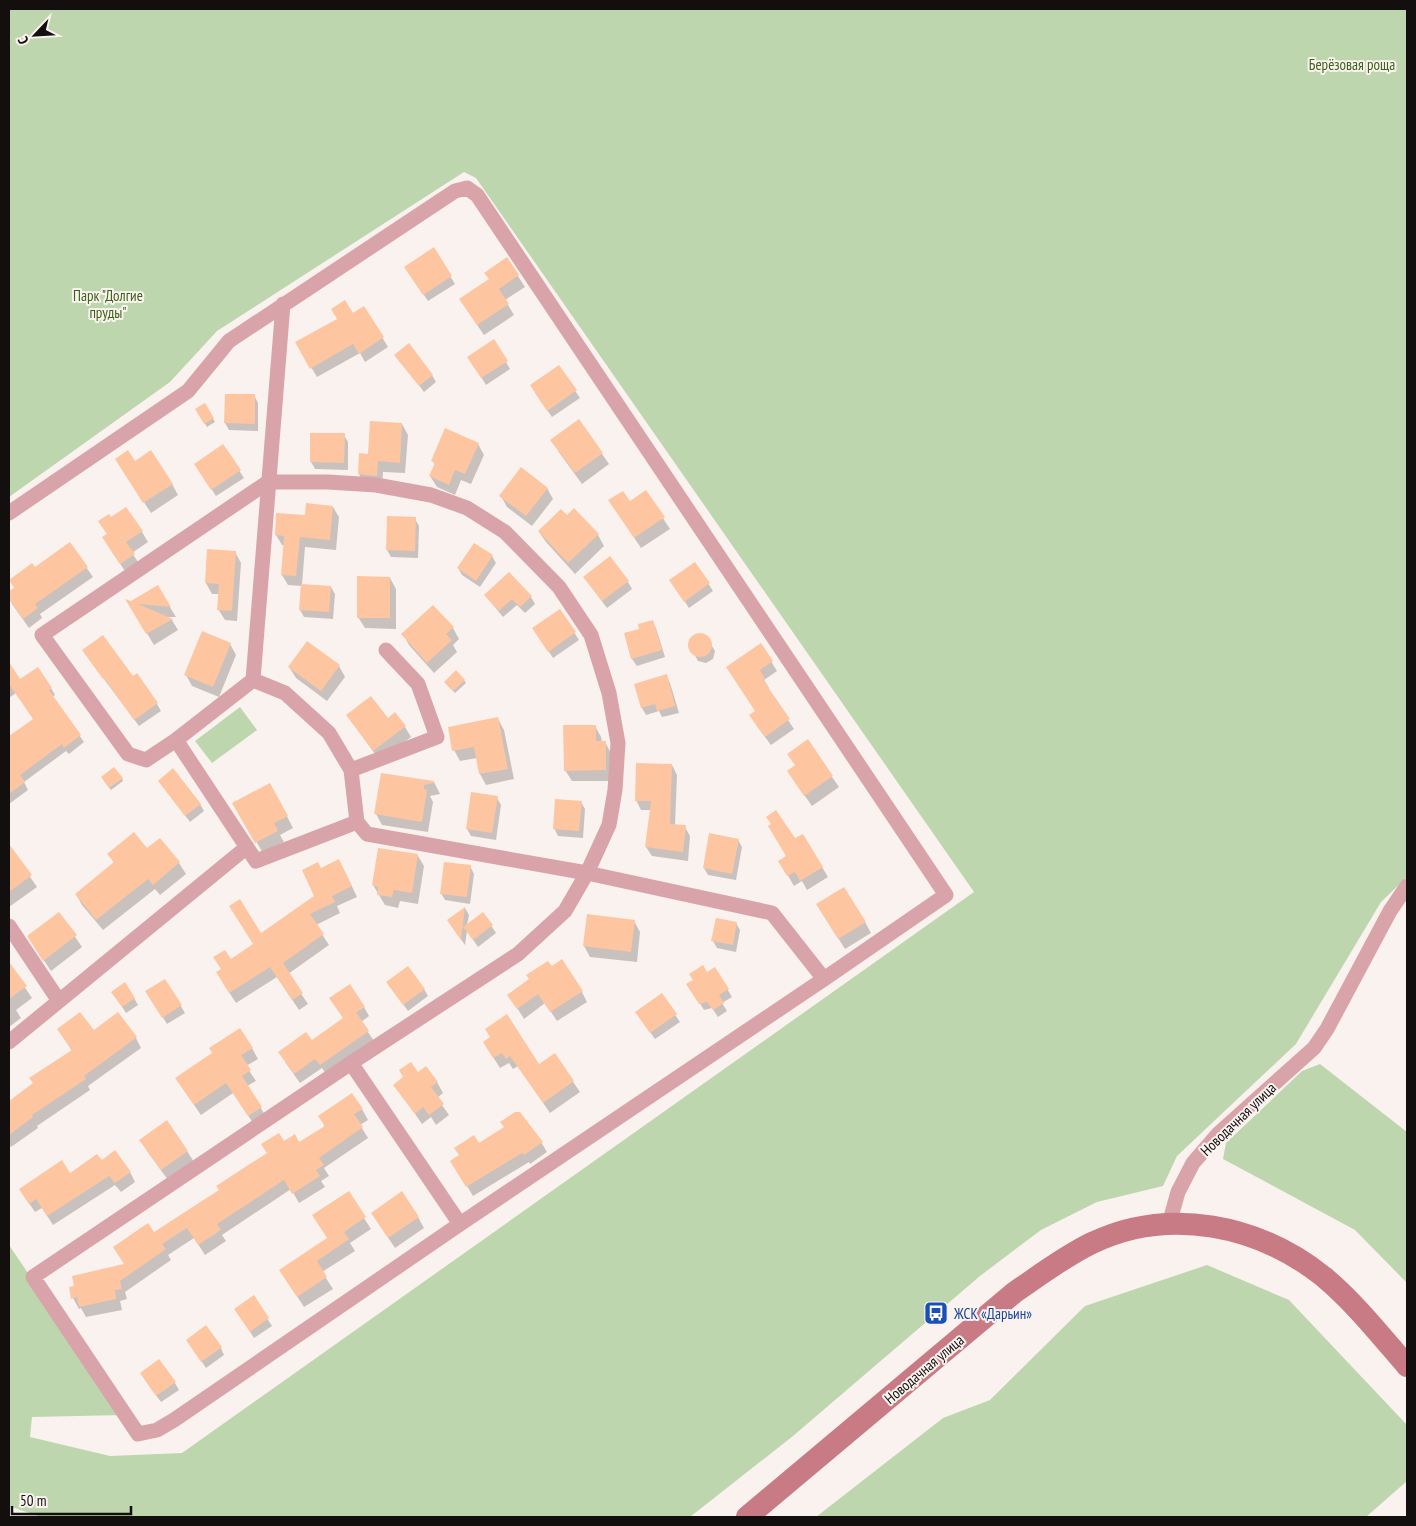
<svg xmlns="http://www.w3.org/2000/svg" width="1416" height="1526" viewBox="0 0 1416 1526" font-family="'PT Sans Narrow',sans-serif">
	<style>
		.green { fill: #bed6ae }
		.shadow { fill: #0003 }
		.building { fill: #fec5a1 }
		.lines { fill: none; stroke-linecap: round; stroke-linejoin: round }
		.street { stroke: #d9a4a9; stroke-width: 15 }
		.secondary { stroke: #c87b85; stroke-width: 22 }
		.labels { text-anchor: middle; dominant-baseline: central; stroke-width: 4; stroke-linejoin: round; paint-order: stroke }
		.park-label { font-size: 15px; fill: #3b6218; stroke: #faf2ee }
		.street-label { font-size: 15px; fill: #120f0e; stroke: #faf2ee }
		.transit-label { font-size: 15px; fill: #164399; stroke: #faf2ee; text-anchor: start }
	</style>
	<rect width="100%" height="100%" fill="#faf2ee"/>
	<path class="green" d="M9,9H1407V877L1381,902L1296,1044L1177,1156L1163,1186L1097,1202L1041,1230L980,1276L793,1436L690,1517H41L9,1506V1245L124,1415L32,1417L30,1437L110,1456L182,1453L974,892L476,178L464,172L217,331L170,382L9,497Z
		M240,707L257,730L212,763L195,741Z
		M1320,1064L1407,1132V1283L1355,1230L1223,1159L1226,1143L1302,1071Z
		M1207,1265L1289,1300L1407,1425V1481L1366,1517H816L943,1418L990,1400L1085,1306Z"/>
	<path class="shadow" d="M433,249L455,284L428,301L410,274Z
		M507,259L525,287L505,300L514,315L484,335L467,310Z
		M364,307L388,347L365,362L360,353L317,377L297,343Z
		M396,355L432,375L436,382L424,392Z
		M506,362L510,369L486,385L473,364Z
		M559,367L580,398L552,417L535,393Z
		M254,395L258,403V431L229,430L225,423Z
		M205,405L215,422L207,427L197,410Z
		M579,421L609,464L582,484L558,451Z
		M402,424L408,435L405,473L383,472L382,486L365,485L359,474L360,455H369Z
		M344,435L348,442V470L315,469L311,462Z
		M478,444L484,455L471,484L461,480L455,495L437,487L430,476L435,465L433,461Z
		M223,446L244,478L216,496L200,471Z
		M134,463L172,484L178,495L151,513L123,470Z
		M547,488L553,499L532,526L507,507L501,496Z
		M646,492L670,529L641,548L610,501L629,503Z
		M333,507L339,517L336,550L305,547L302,585L331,587L335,594L333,619L304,617L300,610L302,586L288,585L282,575L285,545H282L276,535Z
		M567,516L598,535L604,546L575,574L546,542L539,532Z
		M111,519L142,532L148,542L132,553L140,565L127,574L110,549L108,535L99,522Z
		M415,519L419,526L418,558L391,557L387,550Z
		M69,543L93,577L40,614L42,618L29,628L12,604L9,598V593L35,568Z
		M235,552L241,563L237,621L225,620L218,609L219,594H212L206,583Z
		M492,556L496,563L480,587L462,575L458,568Z
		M695,563L713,591L689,608L675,587Z
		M390,578L396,589V629L365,628L358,617Z
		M628,582L632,589L607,608L589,584Z
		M157,586L176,617H165L172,620L178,630L154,645L128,602L131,603Z
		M485,595L531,597L535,604L525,613L517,605L503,617Z
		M433,606L453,628L459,639L453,645L457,652L434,673L409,645L403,634Z
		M560,610L579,640L553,658L538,635Z
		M652,621L656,628L665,657L637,666L632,659L625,634L641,630Z
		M698,635L706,636L715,651L713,659L706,663L698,661L690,646L691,639Z
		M230,644L236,655L219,697L192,686L186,675Z
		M761,645L777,671L764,680L769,688L768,690L794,729L771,745L756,725Z
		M83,651L133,677L157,704L161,711L139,726Z
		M339,666L345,677L327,701L296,678L289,667Z
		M13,671L20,681L51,688L55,695L52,697L84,742L69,754L66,751L24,782L28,790L9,804V738L34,719L16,693L9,698V675Z
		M666,676L670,683L679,713L662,717L659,711L646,715L642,708L636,684Z
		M464,680L466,683L455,693L447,685Z
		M348,716L387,720L405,727L411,737L380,761Z
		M498,719L504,730L514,779L486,785L480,774L477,758L460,761L454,750Z
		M595,726L601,737L602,742H605L611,753L612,781H572L565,770Z
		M807,741L839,787L812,806L795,782L796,766Z
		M672,765L677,775L675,825L685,827L690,836L688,861L652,856L646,847L651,810H641L636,800Z
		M382,774L434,782L440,794L430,796L433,802L428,832L382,825L376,814Z
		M122,778L123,781L111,790L104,781Z
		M159,781L200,804L204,811L190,822Z
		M276,795L293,828L280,835L284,842L263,853L234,804Z
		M497,798L501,805L496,840L471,836L467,829Z
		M581,802L585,809L583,838L558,836L554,828Z
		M160,839L179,863L186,874L160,895L155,889L103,930L82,905L76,894L114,863L109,854L147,850Z
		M738,840L742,847L736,880L708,875L704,868Z
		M795,840L822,867L828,877L807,890L802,881L794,886L780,862L788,857Z
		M10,848L37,887L9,907V850Z
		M418,856L424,866L418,904L400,901L398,908L385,905L373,885Z
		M470,866L474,874L470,904L445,900L441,893Z
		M321,869L345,872L357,897L337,906L340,913L316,925L329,945L288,974L308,1004L299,1010L277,977L236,1003L223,983L230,960L254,945L261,935L316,897Z
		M465,908L469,915L467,925L483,913L496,933L478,947L467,931L465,945L448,921Z
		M59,913L82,947L51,971L37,950Z
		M824,916L865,922L871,933L845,949Z
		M634,921L640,932L637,962L590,957L584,946Z
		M736,923L740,930L736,952L717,948L713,941Z
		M9,964L32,998L16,1010L21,1018L9,1027Z
		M715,969L732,997L722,1003L727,1011L718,1017L712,1008L704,1010L692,991L694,981Z
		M165,980L185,1013L167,1024L147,992Z
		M392,989H424L428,996L408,1011Z
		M582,992L587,1002L557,1021L545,1003L524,1019L509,995Z
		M661,994L680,1022L655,1039L641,1019Z
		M134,998L138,1005L126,1013L117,999Z
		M364,1007L369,1016L361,1022L374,1041L326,1074L322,1068L300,1083L285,1062L344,1019Z
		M58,1029L136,1038L141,1048L88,1086L90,1090L37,1126L38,1128L11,1147L9,1144V1102L34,1084L72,1051Z
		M484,1043L539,1066L555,1055L580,1092L550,1113L518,1066L513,1069L509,1063L500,1068Z
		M252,1048L258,1059L246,1066L256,1081L247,1086L267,1118L255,1126L233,1093L201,1115L183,1089Z
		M418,1073L437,1082L443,1093L437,1098L449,1115L436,1125L431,1117L422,1124L395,1085Z
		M362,1109L368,1120L360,1125L368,1138L324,1168L329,1176L321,1181L325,1187L299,1203L291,1189L222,1235L226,1241L205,1255L194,1238L168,1255L171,1260L125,1292L127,1299L120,1301L122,1310L86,1317L81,1308L79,1309L73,1298L125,1265L154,1234L221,1191L284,1143H299L325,1127L320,1117Z
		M541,1142L547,1152L530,1164L529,1162L473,1196L452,1161L478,1144Z
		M147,1151H187L194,1162L168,1180Z
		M102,1162L130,1172L135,1182L121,1192L115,1185L53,1225L42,1208L35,1212L26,1199L70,1175Z
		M348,1193L371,1229L350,1243L355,1251L322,1272L333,1289L304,1307L287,1281L328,1239Z
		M418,1217L424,1228L395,1248L379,1224Z
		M253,1297L272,1326L254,1338L240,1316Z
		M192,1347L221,1348L224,1355L206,1368Z
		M145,1380L175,1383L179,1390L161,1402Z"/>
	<path class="building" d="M434,247L452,276L423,295L404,267Z
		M507,257L519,275L499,289L509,304L477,325L459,299L489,279L484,273Z
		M345,300L353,313L364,306L384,337L359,354L353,344L310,369L295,342L337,319L331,309Z
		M494,339L508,361L481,378L467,357Z
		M409,343L433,375L419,386L394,355Z
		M559,365L577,390L547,411L530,385Z
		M225,394H255V424L224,423Z
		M205,403L214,418L204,424L195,409Z
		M579,419L603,453L575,473L550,440Z
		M370,421L402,423L400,463L378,461L377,476L358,474L359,453L368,454Z
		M445,428L479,443L465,474L455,470L449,485L429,476L435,463L431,461Z
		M310,433H345L344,463L310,462Z
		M223,444L241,470L211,490L194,464Z
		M128,450L135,461L151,450L173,484L143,503L115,459Z
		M521,467L548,488L526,516L499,496Z
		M646,490L665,517L634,538L608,500L623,491L630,501Z
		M306,503L333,506L330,540L300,537L296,576L281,575L284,536L275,535L276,513L305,515Z
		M126,507L143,531L126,542L135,554L120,564L102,537L107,534L98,521L109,514L111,517Z
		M574,508L599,534L568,563L538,531L561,509L567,515Z
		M387,516L416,517L415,551L386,550Z
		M70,542L88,567L35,604L38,608L23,619L9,599V591L14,588L9,580L32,563L35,567Z
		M474,543L493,555L476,581L457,568Z
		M207,549L236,551L232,611L217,610L219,584L205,583Z
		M610,556L629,581L602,601L583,577Z
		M695,562L710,583L684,602L669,580Z
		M509,572L532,596L520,607L512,599L499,611L484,595Z
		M357,576L390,577V618H357Z
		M301,584L331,586L329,612L299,610Z
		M158,585L171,607L138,604L173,619L146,634L125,599L131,601Z
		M433,605L454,627L446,634L452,640L427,663L401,634Z
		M560,609L576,632L548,652L532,628Z
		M653,620L662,650L631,659L624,633L639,629L638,624Z
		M202,631L231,643L213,687L184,675Z
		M688 645a12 12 0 1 1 24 0a12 12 0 1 1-24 0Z
		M103,635L133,676L137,673L158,703L134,720L104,678L103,679L82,650Z
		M307,641L340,665L321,691L288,667Z
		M761,643L773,661L760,670L765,679L763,680L790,719L765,737L749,715L755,711L726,667Z
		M9,662L20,679L38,667L52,688L49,690L81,735L64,748L62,744L20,775L25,782L9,794V736L33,719L9,684Z
		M456,670L465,680L453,691L444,682Z
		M667,674L675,706L657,711L655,704L641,708L634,684Z
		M371,696L388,718L395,712L406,726L373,751L346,715Z
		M498,717L508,769L479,774L474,747L452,751L448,727Z
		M563,725H596V741H606V770L564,771Z
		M808,739L833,776L804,796L787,771L795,765L787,754Z
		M636,763L672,764L670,824L686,825L683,852L645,847L651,801H635Z
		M114,767L123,778L109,788L101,777Z
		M173,768L201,804L185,816L158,781Z
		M381,773L434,781V783L424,785V789L427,790L422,822L374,814Z
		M270,783L288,816L274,823L278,831L255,843L232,803Z
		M471,792L498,796L492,833L466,829Z
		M555,799L582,801L579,831L553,829Z
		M776,810L795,838L803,834L823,867L800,881L795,872L787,876L778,861L786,856L768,826L771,824L766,817Z
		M134,832L147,848L160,838L180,862L153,885L148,879L96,920L75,894L114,862L107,854Z
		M709,833L739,839L732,874L703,868Z
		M9,844L32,875L9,892Z
		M378,848L418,854L412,893L394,890L392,897L377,895L378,887L372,885Z
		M339,859L352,886L332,896L335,902L310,914L324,934L283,963L303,993L292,1000L270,967L229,993L216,972L221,969L213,957L225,950L231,959L253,944L229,906L240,899L261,933L314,896L302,870L318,862L321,868Z
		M444,862L471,865L467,897L440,894Z
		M844,887L866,922L838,939L816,904Z
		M465,907L461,940L447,920Z
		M59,912L77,935L43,961L27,936Z
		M483,912L493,925L473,940L463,927Z
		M587,914L635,920L631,952L583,946Z
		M716,918L737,922L733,945L711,941Z
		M562,959L583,991L550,1012L538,994L517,1009L507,995L529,979L526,975L548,961L552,966Z
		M9,962L27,986L9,999Z
		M703,965L707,972L715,967L729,989L719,995L724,1003L713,1010L707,1002L699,1004L686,984L693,980L689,974Z
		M408,966L425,989L403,1005L386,982Z
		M165,979L182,1005L162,1018L145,991Z
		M125,982L135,998L122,1007L111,992Z
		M350,984L365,1007L356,1012L369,1031L320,1065L315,1059L294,1074L278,1052L306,1032L312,1040L343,1018L329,998Z
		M662,993L677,1014L650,1033L635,1012Z
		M80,1012L94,1030L118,1012L137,1037L84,1076L86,1079L32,1115L33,1117L9,1135V1101L33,1083L29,1078L72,1050L57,1029Z
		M507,1014L539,1064L555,1053L574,1081L543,1103L510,1056L506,1059L502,1053L493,1058L483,1042L490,1037L485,1029Z
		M240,1028L253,1048L241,1055L251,1070L242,1076L262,1107L248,1116L226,1083L194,1105L175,1078L212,1053L209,1048Z
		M411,1062L418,1072L426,1066L438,1082L431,1087L444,1104L429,1115L423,1107L415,1114L393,1085L403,1077L399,1070Z
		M352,1093L363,1109L354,1114L363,1127L319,1158L324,1165L316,1170L320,1176L292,1194L284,1180L217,1224L221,1230L198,1245L187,1228L162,1244L166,1249L120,1281L122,1289L115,1290L116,1299L79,1307L77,1297L71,1299L69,1287L74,1286L72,1276L124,1264L113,1247L148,1223L154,1232L219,1190L216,1186L267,1153L261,1144L279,1133L284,1141L295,1134L299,1142L325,1126L318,1116Z
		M515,1112H520L543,1142L524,1155L522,1153L466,1187L450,1161L459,1155L454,1148L474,1135L479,1143L504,1127L500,1122Z
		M167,1120L188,1151L161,1170L139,1140Z
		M115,1150L131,1172L115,1183L109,1176L47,1216L36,1199L29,1204L19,1189L62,1160L70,1173L97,1154L102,1160Z
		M349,1191L366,1217L344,1232L349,1239L317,1261L327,1277L297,1297L279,1270L327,1238L312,1215Z
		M402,1191L419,1217L388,1238L371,1213Z
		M254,1295L269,1318L250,1332L234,1309Z
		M206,1325L222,1347L201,1362L186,1340Z
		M159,1359L176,1382L156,1396L140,1373Z"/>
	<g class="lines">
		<path class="street" d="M9,513L188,391L229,341L455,191L467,188L477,195L946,895L824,979L460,1224L174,1420L157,1430L138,1434L33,1277L351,1063L518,954L565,911L587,873L609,825L615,790L618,743L609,693L591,635L559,587L505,532L467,508L431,495L376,485L328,482H268L42,635L128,754L146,760L176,740L253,680L283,304
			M253,680L285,693L329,733L351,770L357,822L367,834L587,873L772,913L824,979
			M176,740L256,861L357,822
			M351,770L437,737L418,684L386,650
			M9,926L59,1001
			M9,1042L247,847
			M351,1063L460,1224
			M1169,1224L1178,1192L1193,1163L1219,1133L1314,1048L1327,1029L1390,911L1407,886"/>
		<path class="secondary" d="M747,1517L1015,1292C1040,1275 1065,1256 1092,1243C1169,1206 1259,1225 1324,1277C1355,1303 1381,1336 1407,1366"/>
	</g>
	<defs>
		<g id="bus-square" transform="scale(1.25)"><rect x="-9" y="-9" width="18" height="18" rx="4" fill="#1a4fb4" stroke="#faf2ee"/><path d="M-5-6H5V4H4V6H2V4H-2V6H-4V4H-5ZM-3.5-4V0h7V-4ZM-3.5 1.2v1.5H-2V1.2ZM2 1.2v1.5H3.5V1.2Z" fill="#fff"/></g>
	</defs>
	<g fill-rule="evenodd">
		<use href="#bus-square" x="936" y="1313"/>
	</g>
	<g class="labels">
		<g class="park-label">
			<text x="1352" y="64">Берёзовая роща</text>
			<text x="108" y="295">Парк "Долгие<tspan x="108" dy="17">пруды"</tspan></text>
		</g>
		<g class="street-label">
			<text transform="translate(1238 1119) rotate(-44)">Новодачная улица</text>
			<text transform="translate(924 1369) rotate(-40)">Новодачная улица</text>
		</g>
		<g class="transit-label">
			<text x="954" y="1313">ЖСК «Дарьин»</text>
		</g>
	</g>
	<rect width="1416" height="1526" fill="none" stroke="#120f0e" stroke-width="20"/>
	<g transform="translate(35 35) rotate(245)" stroke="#faf2ee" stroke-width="4" paint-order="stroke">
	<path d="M0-4L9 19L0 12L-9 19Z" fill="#120f0e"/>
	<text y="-8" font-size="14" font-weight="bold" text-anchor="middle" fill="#120f0e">С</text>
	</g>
	<path d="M12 1506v8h119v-8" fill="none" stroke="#120f0e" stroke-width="2.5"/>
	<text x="20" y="1506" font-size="15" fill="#120f0e" stroke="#faf2ee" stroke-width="4" paint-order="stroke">50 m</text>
</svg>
